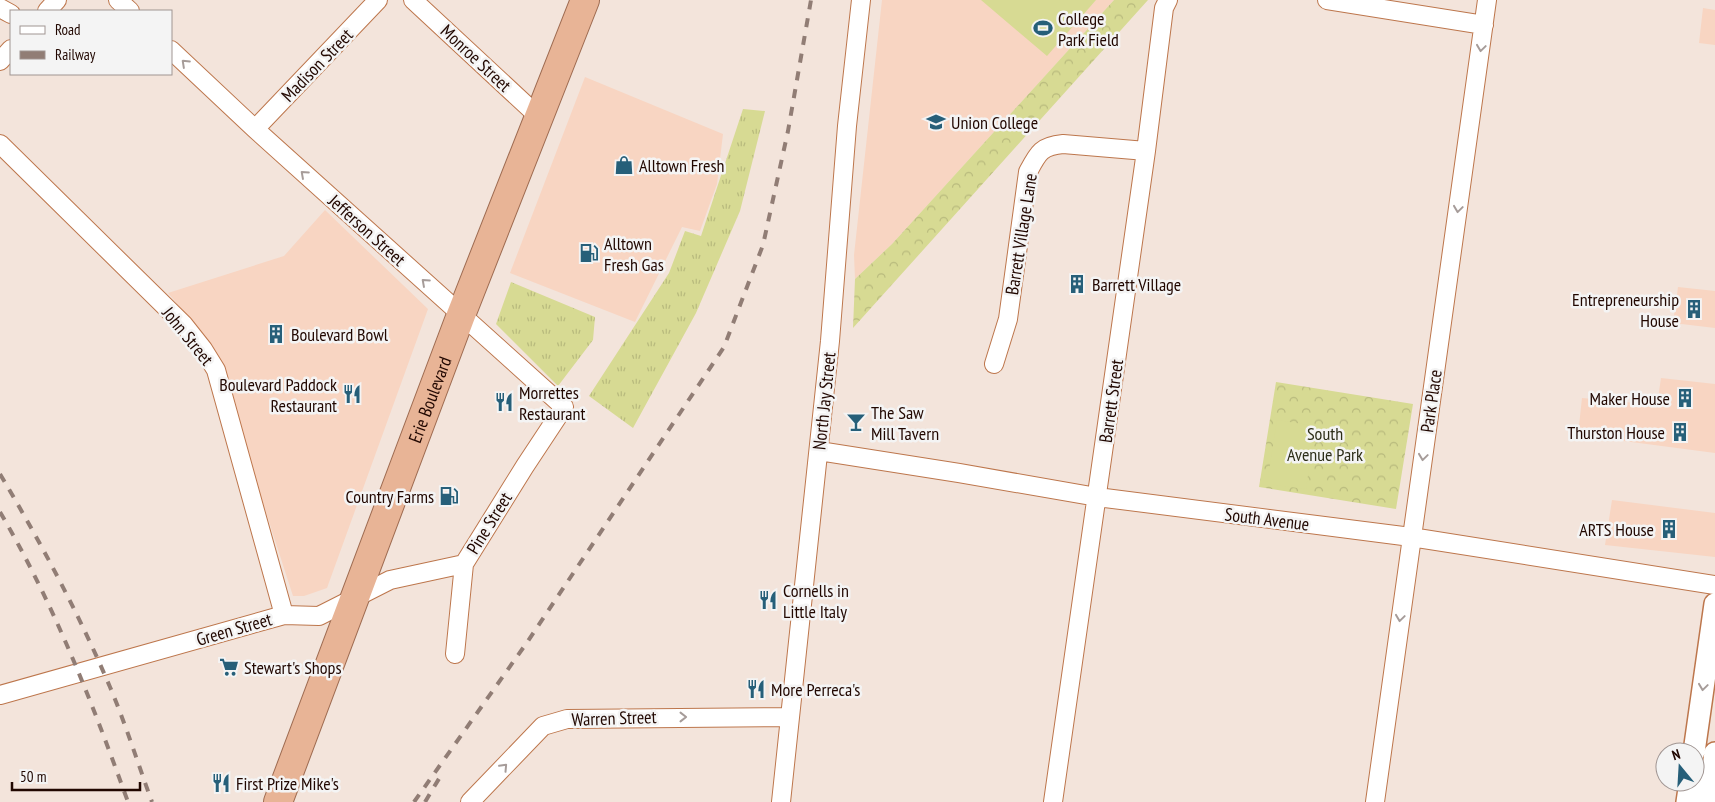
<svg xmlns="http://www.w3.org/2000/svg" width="1715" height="802" viewBox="0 0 1715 802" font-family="'PT Sans Narrow',sans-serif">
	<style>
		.built { fill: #f8d5c2 }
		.grass { fill: url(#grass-tufts) }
		.forest { fill: url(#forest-crowns) }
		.garden { fill: #d7da93 }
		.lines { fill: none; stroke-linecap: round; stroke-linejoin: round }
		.minor-casing { stroke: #bd764c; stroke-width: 20 }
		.tertiary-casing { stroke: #bd764c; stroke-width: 24 }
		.trunk-casing { stroke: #9e6b51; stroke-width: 30 }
		.minor { stroke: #fff; stroke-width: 18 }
		.tertiary { stroke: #fff; stroke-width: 21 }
		.trunk { stroke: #e8b496; stroke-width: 28 }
		.rail { stroke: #917d75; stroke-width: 4; stroke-dasharray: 9 9; stroke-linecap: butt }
		.oneway { stroke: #a69c99 }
		.labels { text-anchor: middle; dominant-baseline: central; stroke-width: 5; stroke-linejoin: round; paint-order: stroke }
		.poi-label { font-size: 18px; fill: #210700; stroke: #f4f4f4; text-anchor: start }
		.street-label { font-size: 18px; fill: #210700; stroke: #f4f4f4 }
		.park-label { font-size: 18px; fill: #2d2e18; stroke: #f4f4f4 }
	</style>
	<defs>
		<pattern id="grass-tufts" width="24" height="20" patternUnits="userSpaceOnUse" patternTransform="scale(1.25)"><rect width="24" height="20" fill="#d7da93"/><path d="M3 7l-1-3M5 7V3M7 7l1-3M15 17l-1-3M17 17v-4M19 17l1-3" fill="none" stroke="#b8ba7d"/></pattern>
		<pattern id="forest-crowns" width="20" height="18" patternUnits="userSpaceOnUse" patternTransform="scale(1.25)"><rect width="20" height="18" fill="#d7da93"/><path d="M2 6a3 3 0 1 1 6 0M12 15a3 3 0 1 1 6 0" fill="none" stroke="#b8ba7d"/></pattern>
	</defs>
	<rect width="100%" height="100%" fill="#f3e4db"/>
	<path class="built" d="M882,0H1114L892,244L855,279L854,255Z
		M1703,8L1715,10V45L1699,43Z
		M585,77L723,134L717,184L700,231L682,227L635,322L510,273Z
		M325,210L428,309L327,588L304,596H293L212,345L168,293L284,256Z
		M1678,287L1715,291V328L1673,323Z
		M1661,378L1715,384V453L1578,435L1582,398L1657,405Z
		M1612,500L1715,513V557L1605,545Z"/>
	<path class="grass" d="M743,109L765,111L740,211L696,313L633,428L589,396L669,273L685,231L701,236Z
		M511,282L595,317L593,340L558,386L496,324Z"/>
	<path class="forest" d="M1114,0H1148L853,328L855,279L892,244Z
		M1276,382L1413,404L1396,509L1259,487Z"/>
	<path class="garden" d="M981,0H1096L1047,56Z
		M1277,420L1315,426L1306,489L1267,484Z"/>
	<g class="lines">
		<g class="minor-casing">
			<path id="minor" d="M118,0L130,11
				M413,0L539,117
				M1327,0L1484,25
				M0,8L11,14
				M47,11L57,0
				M171,50L255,129L564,407L525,466L464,564L455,654
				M0,61L11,49
				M255,129L378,0
				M0,144L184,325L203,349L216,370L284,615
				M994,364L1008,319L1028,172C1038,153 1041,146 1063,144L1146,151
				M819,451L959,473L1097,497L1411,537L1715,585
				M0,695L284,615L319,616L390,580L464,564
				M470,802L543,726L567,719L790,717
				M781,802L830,341L847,126L861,0
				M1053,802L1146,151L1164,8L1168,0
				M1375,802L1487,0"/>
		</g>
		<g class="tertiary-casing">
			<path id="tertiary" d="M1694,752L1715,604
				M1687,802L1690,782
				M1708,802L1715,753"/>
		</g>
		<g class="trunk-casing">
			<g id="trunk">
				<path id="s1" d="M278,802L461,315L585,0"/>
			</g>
		</g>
		<use href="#minor" class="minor"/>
		<use href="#tertiary" class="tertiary"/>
		<use href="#trunk" class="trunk"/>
		<path class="rail" d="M0,474C41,543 79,614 110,687C126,725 138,764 152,802
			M0,512C54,604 92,702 128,802
			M414,802L528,641L724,347L763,245L788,131L811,0
			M425,802L443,772"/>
	</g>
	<defs><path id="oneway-chevron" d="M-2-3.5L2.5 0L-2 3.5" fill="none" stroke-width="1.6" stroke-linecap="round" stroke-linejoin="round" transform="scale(1.25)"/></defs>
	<g class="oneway">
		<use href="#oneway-chevron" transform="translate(1481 48) rotate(98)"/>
		<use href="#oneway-chevron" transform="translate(185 63) rotate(-137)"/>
		<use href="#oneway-chevron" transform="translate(304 174) rotate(-138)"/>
		<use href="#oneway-chevron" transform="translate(1458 209) rotate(98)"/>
		<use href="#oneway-chevron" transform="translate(425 282) rotate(-138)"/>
		<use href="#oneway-chevron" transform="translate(1423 457) rotate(98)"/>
		<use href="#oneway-chevron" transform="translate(1400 618) rotate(98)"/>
		<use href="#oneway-chevron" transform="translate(1703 687) rotate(98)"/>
		<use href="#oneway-chevron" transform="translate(683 717)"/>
		<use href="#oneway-chevron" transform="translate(504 767) rotate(-47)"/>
	</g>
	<defs>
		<g id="stadium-bare" transform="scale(1.5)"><path d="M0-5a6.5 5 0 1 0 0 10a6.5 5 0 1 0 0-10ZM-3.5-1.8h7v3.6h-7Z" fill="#265f79" stroke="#f4f4f4" stroke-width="2.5" paint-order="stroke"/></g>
		<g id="university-bare" transform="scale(1.5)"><path d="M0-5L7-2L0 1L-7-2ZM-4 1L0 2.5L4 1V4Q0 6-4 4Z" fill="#265f79" stroke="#f4f4f4" stroke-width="2.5" paint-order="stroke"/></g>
		<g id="shop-bare" transform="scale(1.5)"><path d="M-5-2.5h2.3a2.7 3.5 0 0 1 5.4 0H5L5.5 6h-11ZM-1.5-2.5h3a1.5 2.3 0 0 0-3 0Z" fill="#265f79" stroke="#f4f4f4" stroke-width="2.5" paint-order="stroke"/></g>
		<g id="fuel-bare" transform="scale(1.5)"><path d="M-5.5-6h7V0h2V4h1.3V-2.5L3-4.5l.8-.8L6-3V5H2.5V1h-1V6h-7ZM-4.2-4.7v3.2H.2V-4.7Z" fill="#265f79" stroke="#f4f4f4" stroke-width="2.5" paint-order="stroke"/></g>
		<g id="building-bare" transform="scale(1.5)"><path d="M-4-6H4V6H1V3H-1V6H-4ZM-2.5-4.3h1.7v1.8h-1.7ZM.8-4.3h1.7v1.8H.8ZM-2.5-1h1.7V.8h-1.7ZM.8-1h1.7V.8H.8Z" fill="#265f79" stroke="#f4f4f4" stroke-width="2.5" paint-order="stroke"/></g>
		<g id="restaurant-bare" transform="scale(1.5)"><path d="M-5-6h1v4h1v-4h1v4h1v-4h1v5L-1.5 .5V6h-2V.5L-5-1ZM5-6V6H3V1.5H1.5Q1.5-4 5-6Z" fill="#265f79" stroke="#f4f4f4" stroke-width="2.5" paint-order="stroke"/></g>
		<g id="bar-bare" transform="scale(1.5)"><path d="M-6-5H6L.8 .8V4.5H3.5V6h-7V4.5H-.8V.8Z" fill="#265f79" stroke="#f4f4f4" stroke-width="2.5" paint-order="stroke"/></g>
		<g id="supermarket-bare" transform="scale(1.5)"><path d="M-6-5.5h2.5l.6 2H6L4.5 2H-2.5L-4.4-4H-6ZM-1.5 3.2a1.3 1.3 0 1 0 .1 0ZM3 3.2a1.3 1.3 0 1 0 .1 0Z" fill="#265f79" stroke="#f4f4f4" stroke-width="2.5" paint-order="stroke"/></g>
	</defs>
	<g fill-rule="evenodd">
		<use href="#stadium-bare" x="1043" y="28"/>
		<use href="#university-bare" x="936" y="122"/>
		<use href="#shop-bare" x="624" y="165"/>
		<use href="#fuel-bare" x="589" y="253"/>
		<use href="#building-bare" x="1077" y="284"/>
		<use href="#building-bare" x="1694" y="309"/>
		<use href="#building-bare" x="276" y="334"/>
		<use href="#restaurant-bare" x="352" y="394"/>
		<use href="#building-bare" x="1685" y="398"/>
		<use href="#restaurant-bare" x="504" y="402"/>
		<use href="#bar-bare" x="856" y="422"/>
		<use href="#building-bare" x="1680" y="432"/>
		<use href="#fuel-bare" x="449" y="496"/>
		<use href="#building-bare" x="1669" y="529"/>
		<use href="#restaurant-bare" x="768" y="600"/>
		<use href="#supermarket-bare" x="229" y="667"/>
		<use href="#restaurant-bare" x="756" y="689"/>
		<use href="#restaurant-bare" x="221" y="783"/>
	</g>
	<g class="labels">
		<g class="poi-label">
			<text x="1058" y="18">College<tspan x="1058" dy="21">Park Field</tspan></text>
			<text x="951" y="122">Union College</text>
			<text x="639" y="165">Alltown Fresh</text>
			<text x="604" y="243">Alltown<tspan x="604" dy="21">Fresh Gas</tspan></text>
			<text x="1092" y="284">Barrett Village</text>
			<text x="1679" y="299" text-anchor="end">Entrepreneurship<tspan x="1679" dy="21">House</tspan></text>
			<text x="291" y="334">Boulevard Bowl</text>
			<text x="337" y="384" text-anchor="end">Boulevard Paddock<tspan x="337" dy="21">Restaurant</tspan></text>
			<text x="519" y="392">Morrettes<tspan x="519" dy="21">Restaurant</tspan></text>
			<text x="1670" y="398" text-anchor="end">Maker House</text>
			<text x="871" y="412">The Saw<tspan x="871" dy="21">Mill Tavern</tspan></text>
			<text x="1665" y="432" text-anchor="end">Thurston House</text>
			<text x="434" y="496" text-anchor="end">Country Farms</text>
			<text x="1654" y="529" text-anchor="end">ARTS House</text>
			<text x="783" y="590">Cornells in<tspan x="783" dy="21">Little Italy</tspan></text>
			<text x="244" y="667">Stewart's Shops</text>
			<text x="771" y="689">More Perreca's</text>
			<text x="236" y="783">First Prize Mike's</text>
		</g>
		<g class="street-label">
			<text transform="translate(476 58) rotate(43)">Monroe Street</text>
			<text transform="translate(317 65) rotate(-46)">Madison Street</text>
			<text transform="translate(367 230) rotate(42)">Jefferson Street</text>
			<text transform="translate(1021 234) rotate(-81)">Barrett Village Lane</text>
			<text transform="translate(188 336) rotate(51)">John Street</text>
			<text stroke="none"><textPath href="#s1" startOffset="430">Erie Boulevard</textPath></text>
			<text transform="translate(824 401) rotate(-84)">North Jay Street</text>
			<text transform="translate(1111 401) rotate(-82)">Barrett Street</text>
			<text transform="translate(1431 401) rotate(-82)">Park Place</text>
			<text transform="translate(1267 519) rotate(7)">South Avenue</text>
			<text transform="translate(489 523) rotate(-58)">Pine Street</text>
			<text transform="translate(234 629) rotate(-16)">Green Street</text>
			<text transform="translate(614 718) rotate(-2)">Warren Street</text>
		</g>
		<g class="park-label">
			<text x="1325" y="433">South<tspan x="1325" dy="21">Avenue Park</tspan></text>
		</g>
	</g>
	<rect x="10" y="10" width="162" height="65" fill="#f4f4f4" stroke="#a09592"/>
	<rect x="20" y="26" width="25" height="8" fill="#ffffff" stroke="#a09592"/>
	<text x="55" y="35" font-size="15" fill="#210700">Road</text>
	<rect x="20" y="51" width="25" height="8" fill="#917d75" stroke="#a09592"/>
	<text x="55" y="60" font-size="15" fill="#210700">Railway</text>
	<g transform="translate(1680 767) rotate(342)"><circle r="24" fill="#f4f4f4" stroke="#a09592"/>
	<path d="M0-4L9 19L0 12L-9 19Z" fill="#265f79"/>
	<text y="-8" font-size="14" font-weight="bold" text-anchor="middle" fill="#210700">N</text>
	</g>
	<path d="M12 782v8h128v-8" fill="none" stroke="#210700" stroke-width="2.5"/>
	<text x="20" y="782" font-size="15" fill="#210700" stroke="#f4f4f4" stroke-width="4" paint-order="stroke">50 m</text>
</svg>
